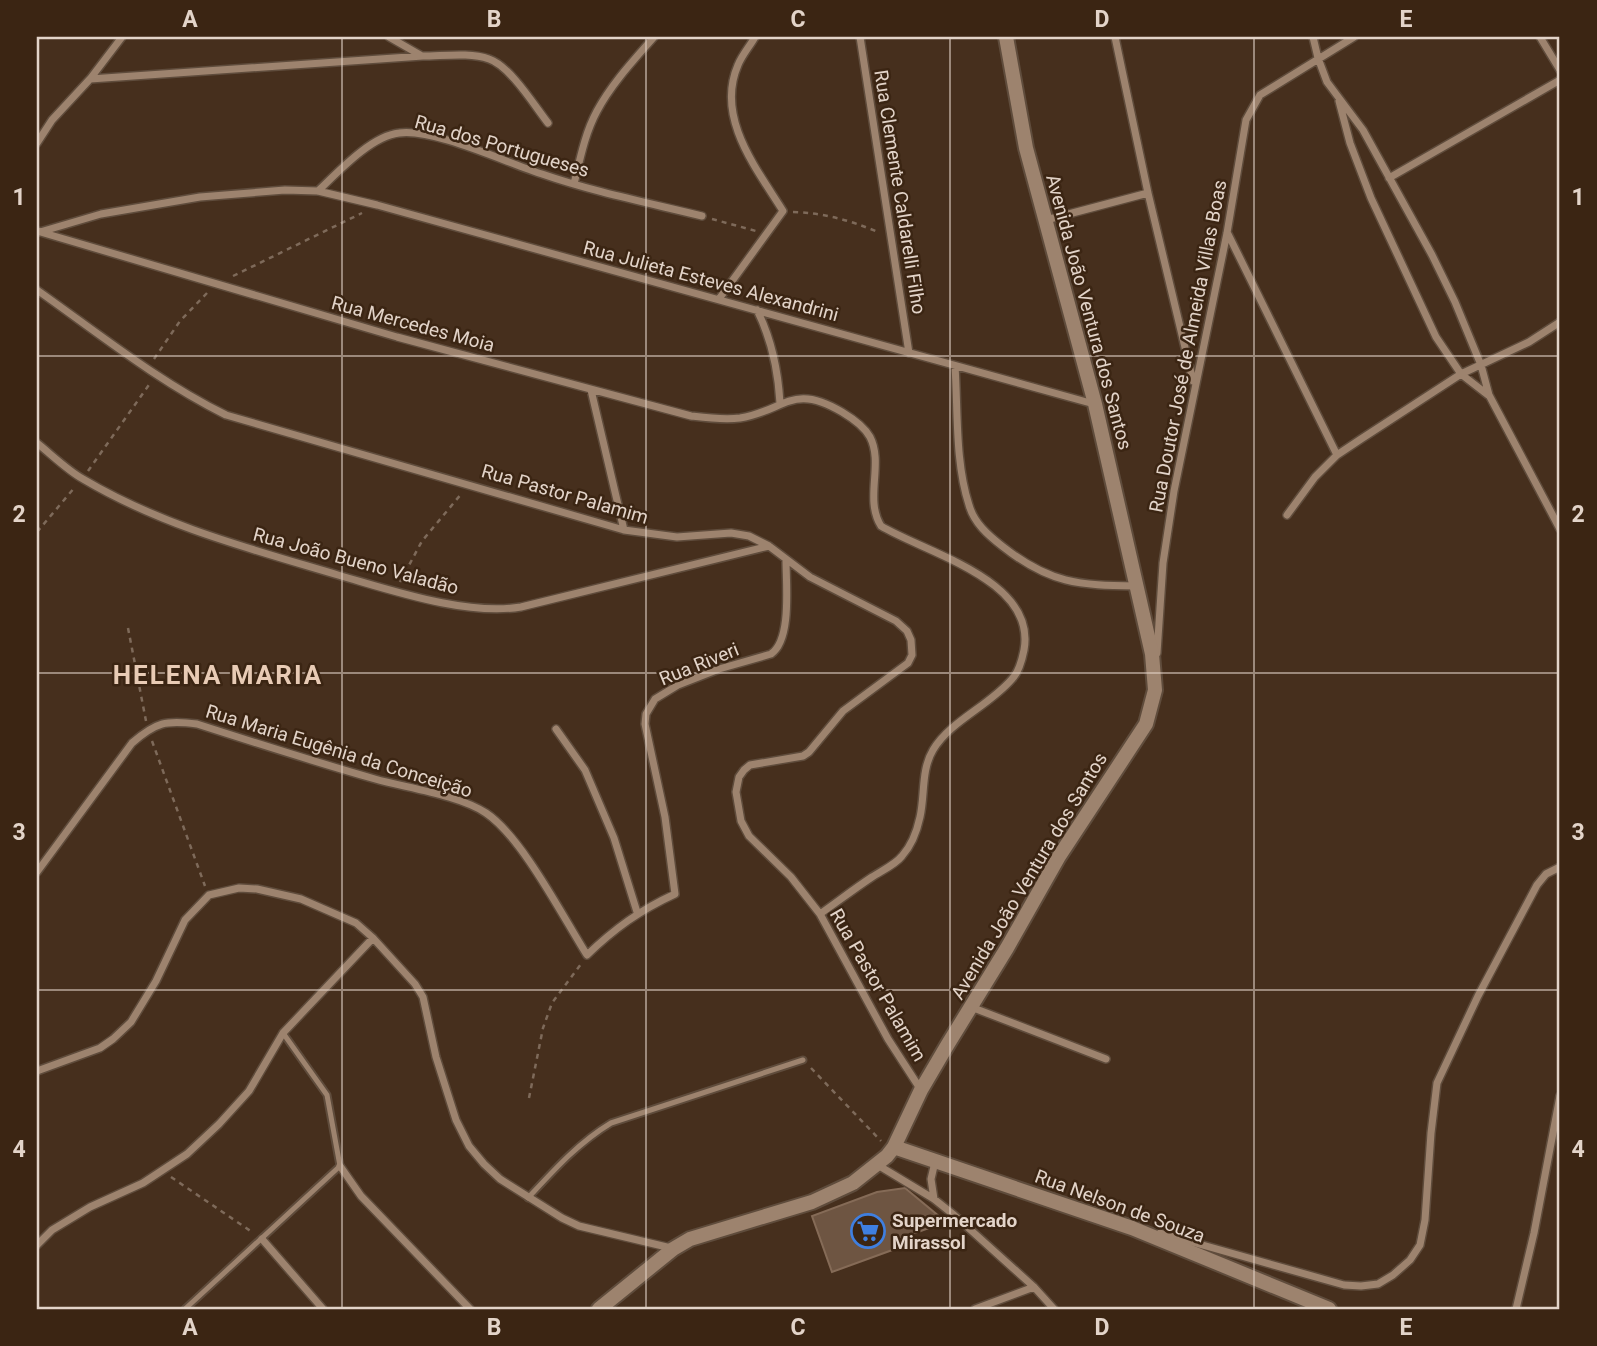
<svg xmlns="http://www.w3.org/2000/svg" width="1597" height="1346" viewBox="0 0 1597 1346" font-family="Roboto,sans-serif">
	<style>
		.building { fill: #6e5542; stroke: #856b57; stroke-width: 2 }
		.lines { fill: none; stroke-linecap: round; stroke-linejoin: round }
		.service-casing { stroke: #5f4c3c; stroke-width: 9 }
		.minor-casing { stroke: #5f4c3c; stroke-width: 10 }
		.secondary-casing { stroke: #5f4c3c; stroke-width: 18 }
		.path { stroke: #7e6a5a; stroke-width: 2.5; stroke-dasharray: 5 5; stroke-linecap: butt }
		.service { stroke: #9d836e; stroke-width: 5 }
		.minor { stroke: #9d836e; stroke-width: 7 }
		.secondary { stroke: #9d836e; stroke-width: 14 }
		.grid { fill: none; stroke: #e3d4c9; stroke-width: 2; stroke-opacity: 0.55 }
		.labels { text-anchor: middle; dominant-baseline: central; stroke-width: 5; stroke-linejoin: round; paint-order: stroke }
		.street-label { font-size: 19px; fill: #e3d4c9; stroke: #3b2513 }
		.poi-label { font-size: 19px; font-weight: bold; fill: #e3d4c9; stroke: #3b2513; text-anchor: start }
		.district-label { font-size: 26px; font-weight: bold; letter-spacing: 2px; fill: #e8cbb5; stroke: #3b2513 }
		.neatline { fill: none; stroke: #e3d4c9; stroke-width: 2.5 }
		.grid-label { font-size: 23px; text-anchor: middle; font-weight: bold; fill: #e3d4c9 }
	</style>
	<rect width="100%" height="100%" fill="#462f1d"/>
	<path class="building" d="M905,1188L946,1222L893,1241L895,1249L832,1272L812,1216L877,1192Z"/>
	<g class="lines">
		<g class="service-casing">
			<path id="service" d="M528,1198C554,1170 578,1143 611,1123L803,1060
				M185,1309L340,1166L327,1095L283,1033"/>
		</g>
		<g class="minor-casing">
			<path id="minor" d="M389,37L422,56
				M860,37L909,353
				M1115,37L1148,193L1193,381
				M1313,37L1318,58L1327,82L1363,130L1432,255L1455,302L1481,365L1489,395L1560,529
				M1540,37L1560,70
				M90,79L423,56C443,56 470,52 489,59C510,66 534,105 548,123
				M1339,101L1350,143L1371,198L1436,337L1461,374L1488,395
				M37,143L52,120L90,79L122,37
				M1389,178L1560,80
				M574,184C580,159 585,133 597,111C612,83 634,60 654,37
				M318,191C338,172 371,136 399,133C434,128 507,163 542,174C594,192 649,203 702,216
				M1046,220L1148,193
				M37,231L397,337L691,416C708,418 723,420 740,418C785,411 792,382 842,412C852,418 864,426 870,437C884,464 864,499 881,526C926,553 1037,580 1024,650C1022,660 1019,672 1012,679C989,706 950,721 933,750C921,770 925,795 920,817C917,831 912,845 902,856C895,865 881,871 872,877C854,889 837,902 820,914
				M40,232L101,214L200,197L285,190L318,191L377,205L1094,404
				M1228,234L1337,455
				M37,290C98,333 159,382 226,415L624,530L677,537L731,533L749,536L769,546L810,577L896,621L907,631L911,640L912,655L908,663L843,711L809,752L803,756L750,765L744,770L739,777L736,792L741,821L749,836L791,877L820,914L888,1039L921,1090
				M719,299L783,211C757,169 715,118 738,65C742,55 750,46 755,37
				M757,310C772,340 778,369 780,403
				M955,366C958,411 955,462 969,505C974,523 988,535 1002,546C1050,584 1078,585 1137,586
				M591,390L624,530
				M37,443C52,455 67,470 83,479C162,526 251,549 338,575C391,590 466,616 521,607L769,546
				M1287,515L1315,477L1337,455L1361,439L1461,374L1529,342L1560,322
				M1157,653L1163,563L1174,491L1227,233L1246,120L1260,95L1354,37
				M556,729L585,770L614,838L637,912
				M37,872L132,743C156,722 166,720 197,724C256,743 315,762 375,779C407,788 459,795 486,813C522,837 563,917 587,955C614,929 640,910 675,894L665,817L645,724L646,714L655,699L678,685L719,669L771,654C792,640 786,584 786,560
				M971,1007L1106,1059
				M37,1071L100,1048L113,1039L131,1022L156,981L185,920L209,895L239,888L257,889L301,899L356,923L373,938L415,984L423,997L436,1057L456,1120L469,1146L484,1164L500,1179L562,1218L579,1226L671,1248
				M876,1164L934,1199L954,1215L1034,1287L1054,1309
				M340,1166L361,1196L470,1309
				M934,1199L931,1179L935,1162
				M1160,1233L1344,1285L1361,1286L1378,1284L1393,1275L1410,1260L1420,1245L1425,1220L1431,1133L1437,1083L1478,996L1537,885L1546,874L1560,867
				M262,1239L323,1309
				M37,1245L52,1230L90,1207L143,1183L187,1154L219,1124L249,1091L283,1033L373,938
				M975,1309L1034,1287
				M1516,1309L1534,1233L1560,1096"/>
		</g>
		<g class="secondary-casing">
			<path id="secondary" d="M894,1147L1132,1228L1329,1309
				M599,1309L673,1249L690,1239L812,1202L853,1183L887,1156L894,1147L921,1090L948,1044L1007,948L1058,858L1146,724L1155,690L1152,654L1095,404L1026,148L1006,37"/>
		</g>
		<path class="path" d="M793,212C824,213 849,220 878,232
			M712,219L756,231
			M233,276L362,213
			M154,359L180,321L207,293
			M88,471L151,382
			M37,532L75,487
			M400,582L422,541L462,493
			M128,628L146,721
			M152,741L205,886
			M811,1068L881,1141
			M529,1098L543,1028L552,1003L581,964
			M171,1177L252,1232"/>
		<use href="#service" class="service"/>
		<use href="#minor" class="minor"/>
		<use href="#secondary" class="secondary"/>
	</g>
	<path class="grid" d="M342,37V1309M646,37V1309M950,37V1309M1254,37V1309M37,356H1560M37,673H1560M37,990H1560"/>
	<defs>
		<g id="supermarket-ring" transform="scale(1.75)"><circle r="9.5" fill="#3b2513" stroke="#3f7fe0" stroke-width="1.5"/><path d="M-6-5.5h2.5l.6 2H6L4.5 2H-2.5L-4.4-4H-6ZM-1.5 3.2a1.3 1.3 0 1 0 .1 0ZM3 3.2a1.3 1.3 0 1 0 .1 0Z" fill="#3f7fe0"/></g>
	</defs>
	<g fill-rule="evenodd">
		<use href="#supermarket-ring" x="868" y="1231"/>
	</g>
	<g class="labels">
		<g class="street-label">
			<text transform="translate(502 146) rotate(16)">Rua dos Portugueses</text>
			<text transform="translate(900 192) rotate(81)">Rua Clemente Caldarelli Filho</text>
			<text transform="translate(711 281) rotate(15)">Rua Julieta Esteves Alexandrini</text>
			<text transform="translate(1089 312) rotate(75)">Avenida João Ventura dos Santos</text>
			<text transform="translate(413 324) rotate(15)">Rua Mercedes Moia</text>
			<text transform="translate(1188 346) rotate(-79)">Rua Doutor José de Almeida Villas Boas</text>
			<text transform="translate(565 494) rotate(16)">Rua Pastor Palamim</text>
			<text transform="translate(356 561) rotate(15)">Rua João Bueno Valadão</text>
			<text transform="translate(699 664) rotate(-22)">Rua Riveri</text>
			<text transform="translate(339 751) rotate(17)">Rua Maria Eugênia da Conceição</text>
			<text transform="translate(1029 876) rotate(-59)">Avenida João Ventura dos Santos</text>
			<text transform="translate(878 985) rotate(60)">Rua Pastor Palamim</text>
			<text transform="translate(1120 1206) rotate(20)">Rua Nelson de Souza</text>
		</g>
		<g class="poi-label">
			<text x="892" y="1220">Supermercado<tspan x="892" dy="22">Mirassol</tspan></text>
		</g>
		<g class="district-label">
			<text x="218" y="675">HELENA MARIA</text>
		</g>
	</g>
	<rect width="1597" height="1346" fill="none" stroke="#3b2513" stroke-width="77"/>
	<rect x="38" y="38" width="1520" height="1270" class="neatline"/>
	<g class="grid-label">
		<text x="190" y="27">A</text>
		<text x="494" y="27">B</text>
		<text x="798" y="27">C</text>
		<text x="1102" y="27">D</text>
		<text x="1406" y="27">E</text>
		<text x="19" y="205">1</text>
		<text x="1578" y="205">1</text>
		<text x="19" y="522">2</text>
		<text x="1578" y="522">2</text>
		<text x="19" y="840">3</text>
		<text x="1578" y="840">3</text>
		<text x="19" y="1157">4</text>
		<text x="1578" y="1157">4</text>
		<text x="190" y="1335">A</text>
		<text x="494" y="1335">B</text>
		<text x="798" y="1335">C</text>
		<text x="1102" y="1335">D</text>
		<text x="1406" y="1335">E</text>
	</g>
</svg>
